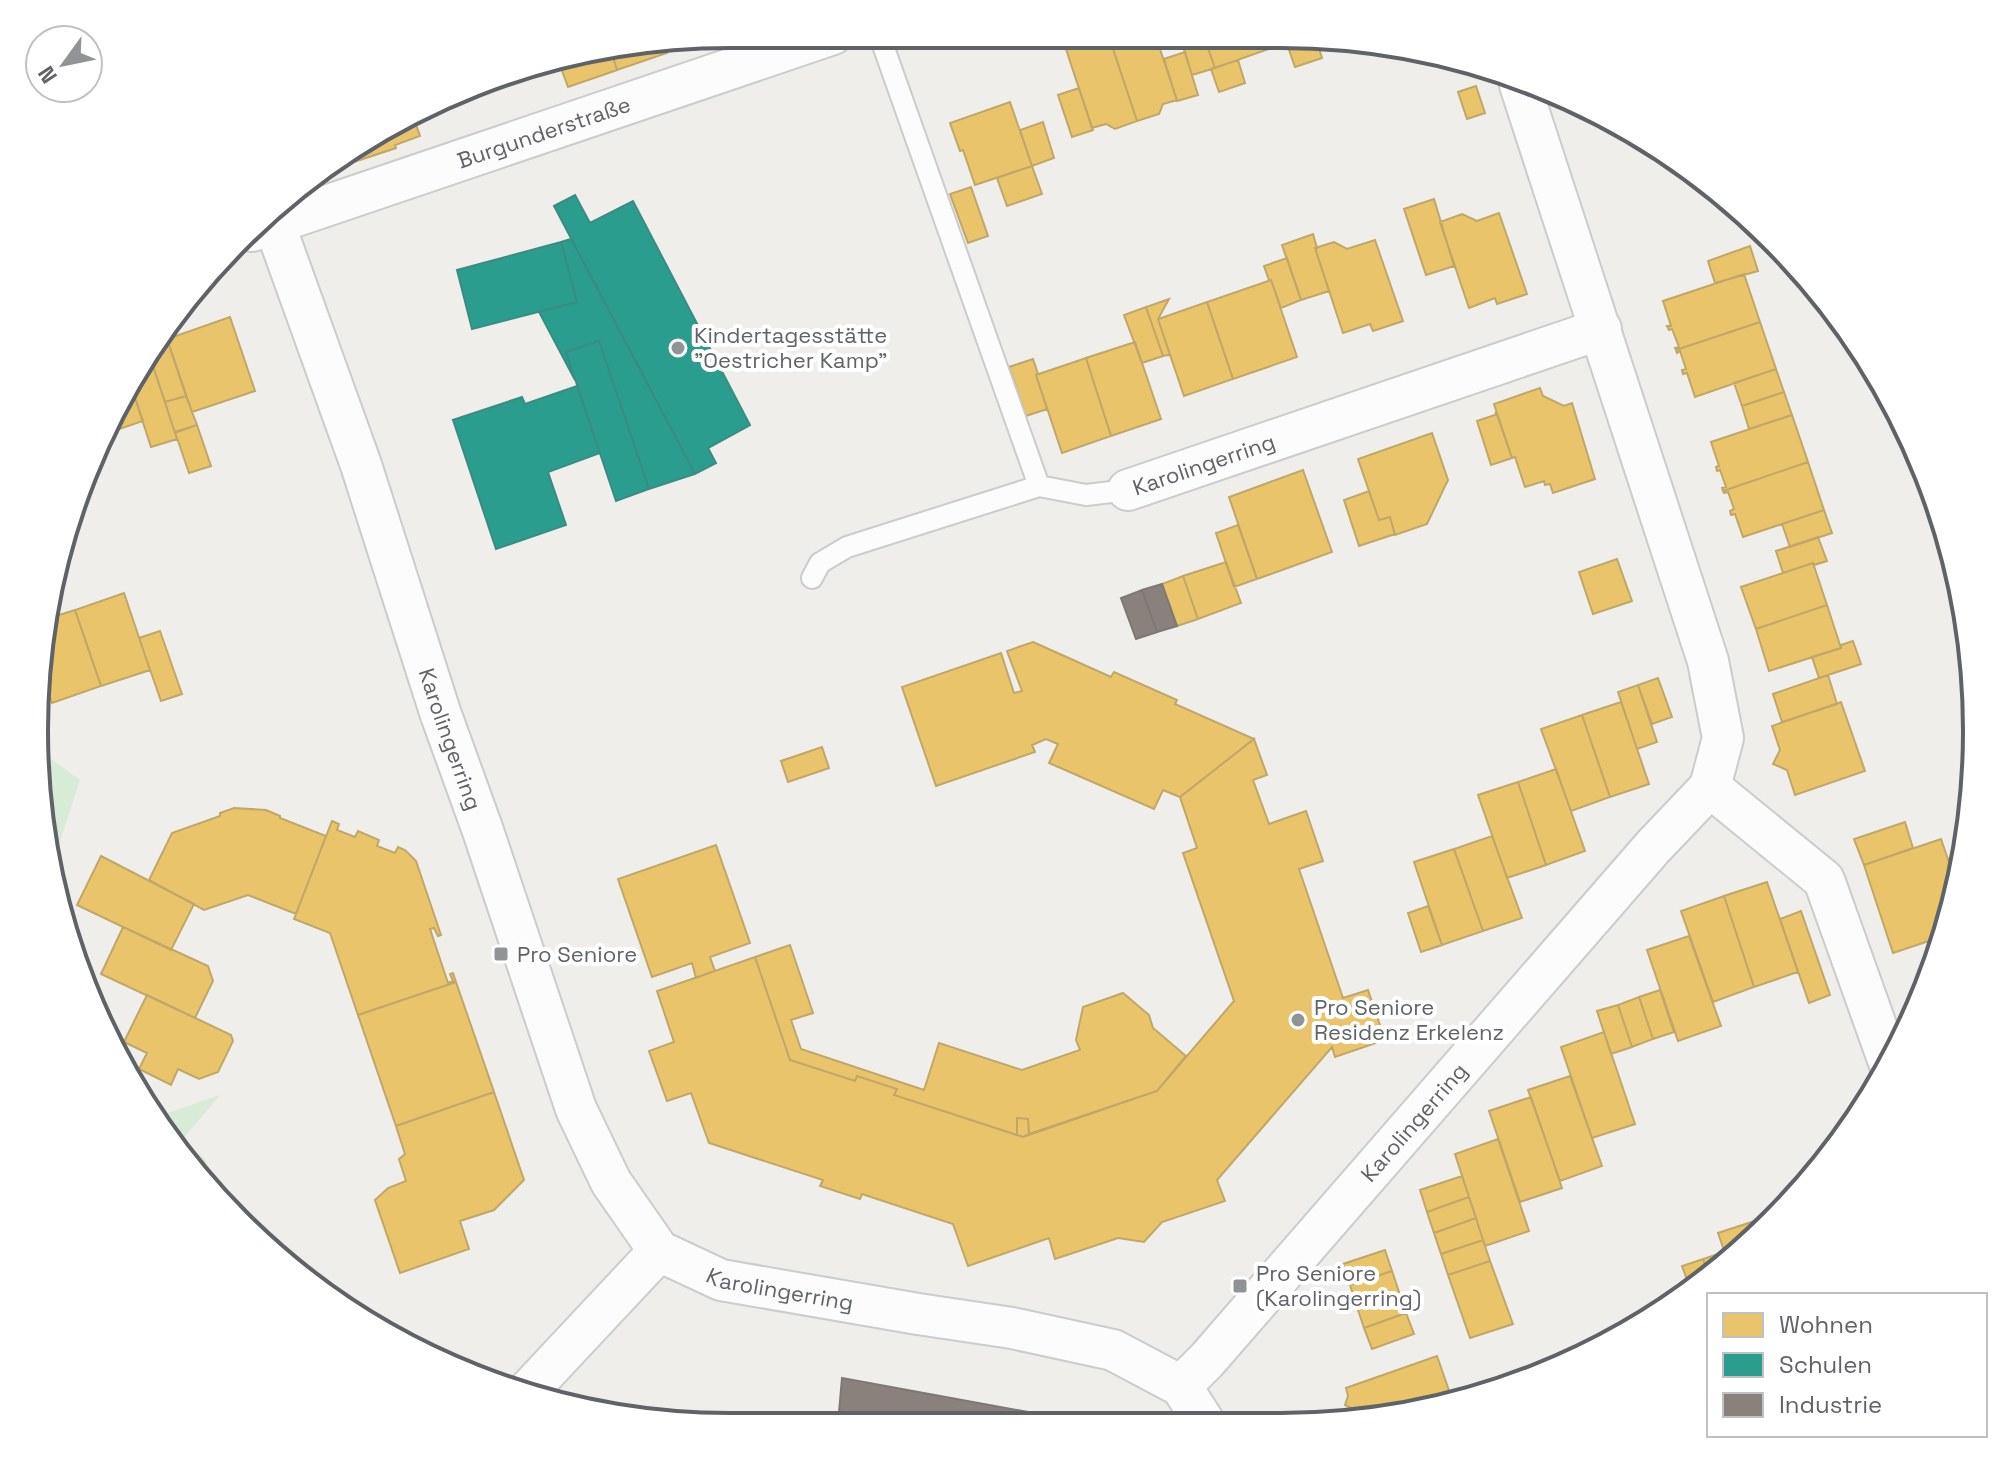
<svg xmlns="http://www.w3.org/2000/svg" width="2011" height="1461" viewBox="0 0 2011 1461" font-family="'Space Grotesk',sans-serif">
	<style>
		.green { fill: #d8ebd6 }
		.homes { fill: #e9c46a; stroke: #c0a769; stroke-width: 2 }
		.schools { fill: #2a9d8f; stroke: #3a8c83; stroke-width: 2 }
		.industry { fill: #8a817c; stroke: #7d7876; stroke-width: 2 }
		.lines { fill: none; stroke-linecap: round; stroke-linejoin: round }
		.lane-casing { stroke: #cbcccc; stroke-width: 24 }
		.street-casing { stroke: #cbcccc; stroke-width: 44 }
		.lane { stroke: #fdfcfc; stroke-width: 20 }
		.street { stroke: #fdfcfc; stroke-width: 40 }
		.poi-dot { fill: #919496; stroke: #fff; stroke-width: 3 }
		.labels { text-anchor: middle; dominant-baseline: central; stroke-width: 8; stroke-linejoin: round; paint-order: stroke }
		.street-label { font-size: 22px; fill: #5f6368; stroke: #fff }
		.poi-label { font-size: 22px; fill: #5f6368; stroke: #fff; text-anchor: start }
		.rim { fill: none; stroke: #5f6368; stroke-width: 4 }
	</style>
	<rect width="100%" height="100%" fill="#efeeea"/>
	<path class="green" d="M40,751L80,780L52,865L40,821Z
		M220,1095L181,1141L204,1158L224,1196L226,1206L178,1155L156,1117Z"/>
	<path class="homes" d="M1061,34H1108L1137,121L1115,129L1106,124L1092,128Z
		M1108,34H1155L1177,100L1163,104L1159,114L1137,121Z
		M1179,34H1203L1215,68L1192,75Z
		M1203,34H1257L1263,51L1215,68Z
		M1257,34H1281L1306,37L1263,51Z
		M1306,37L1316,39L1322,58L1295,67L1287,44Z
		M663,43L667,53L617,70L611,50Z
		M611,50L617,70L568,87L557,57Z
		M1185,52L1198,95L1177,101L1164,59Z
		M557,57L560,66L539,73L536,64L550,58Z
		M1238,60L1245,83L1219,92L1211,69Z
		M1476,86L1485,113L1467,119L1458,92Z
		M1079,88L1093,130L1072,137L1058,95Z
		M1010,102L1032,166L975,185L963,150L960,151L950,123Z
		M414,119L420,136L395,145L396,148L354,162L353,159L335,165L333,160L344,151Z
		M1043,122L1054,158L1032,166L1020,130Z
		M1032,166L1042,194L1007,206L997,178Z
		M971,187L988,236L968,243L950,194Z
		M1434,199L1454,266L1426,275L1404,209Z
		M1499,213L1527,294L1497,304L1495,298L1469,308L1440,222L1462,214L1477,221Z
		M1313,234L1317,248H1315L1329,291L1301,300L1282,245Z
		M1375,240L1403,321L1373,331L1370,324L1343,333L1315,248L1334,242L1347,249Z
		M1750,246L1758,271L1715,283L1708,261Z
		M1287,258L1301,300L1281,308L1271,280H1269L1264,266Z
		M1744,274L1760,322L1676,350L1675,348L1679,347L1672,329L1669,330L1667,326H1671L1663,301Z
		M1271,280L1297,357L1233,379L1207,302Z
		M1169,299L1158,319L1170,355L1163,356L1146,307Z
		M1207,302L1233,379L1184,396L1158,319Z
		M1146,307L1163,356L1142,363L1124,315Z
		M230,317L255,391L192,412L167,339Z
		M1760,322L1776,369L1695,397L1687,373L1683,374L1682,370L1686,369L1680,351L1677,353L1676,350Z
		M1135,342L1161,419L1111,436L1086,358Z
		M169,345L186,396L165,402L150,357L154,350Z
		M150,357L177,439L151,447L131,386Z
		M1086,358L1111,436L1062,453L1036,375Z
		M1033,359L1038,374L1036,375L1047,409L1026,416L1009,367Z
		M1776,369L1784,392L1742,406L1734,383Z
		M131,386L143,421L102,435L106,423Z
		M1540,388L1543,396L1564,406L1572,403L1595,479L1553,493L1550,484L1545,485L1544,481L1525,487L1515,457L1512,458L1494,404Z
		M1784,392L1792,415L1749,429L1742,406Z
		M186,396L197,425L175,433L165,402Z
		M1496,412L1512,458L1491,465L1477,421L1495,415Z
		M1792,415L1808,462L1723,491L1722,488L1726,487L1720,470L1717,471L1716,467L1719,466L1711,442Z
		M197,425L211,466L189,473L175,432Z
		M1432,433L1448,480L1427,524L1395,535L1390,517L1379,520L1358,459Z
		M1808,462L1824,510L1743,537L1735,514L1731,515L1730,511L1734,509L1728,492L1724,493L1723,491Z
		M1303,470L1332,552L1257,579L1229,497Z
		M1369,491L1379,520L1390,517L1395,534L1359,546L1344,500Z
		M1824,510L1832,533L1790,547L1782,524Z
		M1238,525L1257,579L1234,587L1216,533Z
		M1818,537L1827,561L1814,565L1813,563L1783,573L1776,551Z
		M1617,559L1632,601L1593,614L1579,572Z
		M1226,562L1241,603L1198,619L1183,576Z
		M1813,563L1827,605L1756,629L1741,587Z
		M1183,576L1198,619L1177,626L1162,584Z
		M124,593L150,670L101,686L75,610Z
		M1827,605L1841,648L1769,671L1756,629Z
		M75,610L101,686L52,703L40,670V639L46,619Z
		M160,631L182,694L161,701L139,638Z
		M1853,641L1861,664L1819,678L1812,657L1841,648V645Z
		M1033,642L1111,677L1114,672L1177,700L1175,704L1254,739L1180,797L1163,790L1154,809L1049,763L1058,744L1046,739L1032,745L1035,752L936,786L902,687L1001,653L1014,693L1022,691L1007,651Z
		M1828,675L1837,704L1782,722L1773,694Z
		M1658,678L1672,717L1652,724L1638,685Z
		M1638,685L1657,742L1637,749L1618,692Z
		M1621,702L1649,784L1610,797L1582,715Z
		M1841,702L1865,771L1795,795L1787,770L1773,764L1780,750L1772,726Z
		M1582,715L1610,797L1571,811L1541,729Z
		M1254,739L1267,775L1253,780L1269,824L1306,811L1323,861L1299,869L1343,998L1368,990L1385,1040L1335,1057L1332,1047L1217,1180L1225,1201L1162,1222L1144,1242L1118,1238L1055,1259L1049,1238L968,1266L953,1224L862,1194L860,1199L820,1186L823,1180L709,1143L691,1093L667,1101L649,1051L674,1042L657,991L755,957L790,1060L855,1081L857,1076L897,1089L894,1095L1023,1137L1157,1091L1234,1001L1183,853L1197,848L1180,797Z
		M822,747L829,768L788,782L781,761Z
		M1556,769L1585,851L1546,865L1518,782Z
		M1518,782L1546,865L1507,878L1478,795Z
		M234,808L266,810L280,816V818L326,836L296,914L248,895L204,910L149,880L172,833L220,816V813Z
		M332,821L339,824L337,830L355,837L358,831L379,840L377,846L395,853L398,847L405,850L416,861L441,935L438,936L434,928L430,929L448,983L453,981L450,974L453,973L456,982L358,1015L330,933L294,919Z
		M1905,822L1913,848L1864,865L1854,839Z
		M1492,836L1522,918L1483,931L1454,849Z
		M1941,839L1950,865L1957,862L1960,870L1944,936L1893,953L1864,865Z
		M716,845L750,943L710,957L715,971L696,978L692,963L652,977L618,879Z
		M1454,849L1483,931L1442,945L1414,862Z
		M101,856L194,904L171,950L77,905Z
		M1767,882L1798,972L1754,987L1724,896Z
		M1724,896L1754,987L1713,1002L1681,911Z
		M1428,906L1442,945L1421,952L1408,913Z
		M1801,911L1830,995L1809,1003L1780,919Z
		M123,927L208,966L213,981L195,1018L101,974Z
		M1689,936L1721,1026L1678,1041L1647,950Z
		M790,945L813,1013L791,1020L801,1049L924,1090L939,1043L1022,1070L1080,1050L1076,1040L1083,1007L1123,993L1149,1015L1153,1028L1186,1056L1157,1091L1029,1134L1028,1119L1017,1118V1135L894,1095L897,1089L857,1076L855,1081L790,1060L755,957Z
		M456,982L494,1092L396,1126L358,1015Z
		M1660,990L1674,1032L1653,1039L1639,997Z
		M147,995L231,1035L233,1041L218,1072L199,1079L178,1069L171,1085L139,1069L147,1053L124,1042Z
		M1639,997L1653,1039L1632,1047L1618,1005Z
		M1618,1005L1632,1047L1611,1054L1597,1011Z
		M1604,1032L1635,1124L1592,1138L1561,1047Z
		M1570,1076L1602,1166L1560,1181L1528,1090Z
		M494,1092L524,1180L494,1210L460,1221L469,1249L400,1273L375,1200L388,1188L406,1181L399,1159L405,1154L396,1126Z
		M1531,1097L1562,1188L1520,1202L1489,1111Z
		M1017,1118L1028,1119L1029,1134L1023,1137L1017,1135Z
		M1498,1139L1529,1231L1485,1246L1455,1154Z
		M1462,1176L1469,1197L1427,1212L1420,1190Z
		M1469,1197L1476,1218L1434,1233L1427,1212Z
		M1773,1215L1774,1218L1728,1262L1718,1233Z
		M1476,1218L1483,1240L1441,1254L1434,1233Z
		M1483,1240L1490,1261L1448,1275L1441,1254Z
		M1385,1250L1392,1271L1350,1285L1343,1264Z
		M1724,1252L1728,1262L1710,1278L1703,1259Z
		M1703,1259L1710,1278L1691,1291L1682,1266Z
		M1490,1261L1513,1324L1470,1338L1448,1275Z
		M1392,1271L1399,1292L1357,1307L1350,1285Z
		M1399,1292L1406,1313L1364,1328L1357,1307Z
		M1406,1313L1414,1334L1372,1349L1364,1328Z
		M1437,1356L1452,1399L1372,1421H1354L1353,1409L1345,1405L1348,1396L1346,1388Z"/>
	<path class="schools" d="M575,195L590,223L633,201L750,425L708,448L716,463L695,474L554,206Z
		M571,239L695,474L649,489L599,341L566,352L575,380L539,312L577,302L561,242Z
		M561,242L577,302L472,329L457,270Z
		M599,341L649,489L616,501L566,352Z
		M577,386L600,453L548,472L566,525L496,549L453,420L522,397L525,404Z"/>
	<path class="industry" d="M1162,584L1177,626L1157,632L1142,590Z
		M1142,590L1157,632L1136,639L1121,598Z
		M842,1378L1050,1416L1054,1423L838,1424Z"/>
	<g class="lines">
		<g class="lane-casing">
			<path id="lane" d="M879,34L1039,486
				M812,578L820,563L847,547L1039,486L1086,495L1128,490"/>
		</g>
		<g class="street-casing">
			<g id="street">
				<path id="s1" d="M271,215L361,465L440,712L483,831L576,1109L611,1182L659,1251L721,1280L918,1314L1012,1328L1113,1350L1181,1386L1204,1422"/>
				<path id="s2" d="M252,231L833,34"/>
				<path id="s3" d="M1128,490L1601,329"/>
				<path d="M1710,787L1824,880L1890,1065"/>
				<path id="s4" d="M1181,1386L1207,1360L1653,847L1710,787L1723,738L1708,661L1520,85"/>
				<path d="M526,1393L659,1251"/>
			</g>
		</g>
		<use href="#lane" class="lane"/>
		<use href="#street" class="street"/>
	</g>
	<g class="poi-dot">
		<circle cx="678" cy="348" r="8"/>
		<rect x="493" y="946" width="16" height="16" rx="4"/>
		<circle cx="1298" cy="1020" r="8"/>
		<rect x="1232" y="1278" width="16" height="16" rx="4"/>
	</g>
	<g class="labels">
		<g class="street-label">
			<text stroke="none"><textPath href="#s2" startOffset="308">Burgunderstraße</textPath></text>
			<text stroke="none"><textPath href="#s3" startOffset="80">Karolingerring</textPath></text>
			<text stroke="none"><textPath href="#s1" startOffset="554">Karolingerring</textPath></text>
			<text stroke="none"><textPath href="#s4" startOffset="352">Karolingerring</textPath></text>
			<text stroke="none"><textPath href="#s1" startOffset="1238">Karolingerring</textPath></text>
		</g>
		<g class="poi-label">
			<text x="694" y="335">Kindertagesstätte<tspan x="694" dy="25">"Oestricher Kamp"</tspan></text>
			<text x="517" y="954">Pro Seniore</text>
			<text x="1314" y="1007">Pro Seniore<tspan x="1314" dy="25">Residenz Erkelenz</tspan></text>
			<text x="1256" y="1273">Pro Seniore<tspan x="1256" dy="25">(Karolingerring)</tspan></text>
		</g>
	</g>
	<path d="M0 0H2011V1461H0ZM730 48H1281A682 682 0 0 1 1963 730V731A682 682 0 0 1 1281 1413H730A682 682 0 0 1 48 731V730A682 682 0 0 1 730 48Z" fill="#fff" fill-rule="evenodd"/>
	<path class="rim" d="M730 48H1281A682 682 0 0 1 1963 730V731A682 682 0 0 1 1281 1413H730A682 682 0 0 1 48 731V730A682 682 0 0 1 730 48Z"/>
	<rect x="1707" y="1293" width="280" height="144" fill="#ffffff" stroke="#bfc1c3" stroke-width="2"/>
	<rect x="1723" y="1313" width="40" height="24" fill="#e9c46a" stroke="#bfc1c3" stroke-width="2"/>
	<text x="1779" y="1333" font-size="24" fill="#5f6368">Wohnen</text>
	<rect x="1723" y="1353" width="40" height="24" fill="#2a9d8f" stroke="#bfc1c3" stroke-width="2"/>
	<text x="1779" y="1373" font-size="24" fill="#5f6368">Schulen</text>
	<rect x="1723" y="1393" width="40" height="24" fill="#8a817c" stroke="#bfc1c3" stroke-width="2"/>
	<text x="1779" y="1413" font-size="24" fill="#5f6368">Industrie</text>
	<g transform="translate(64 64) rotate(237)"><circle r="38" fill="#ffffff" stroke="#bfc1c3" stroke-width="2"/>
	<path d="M0-6L14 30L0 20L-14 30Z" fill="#919496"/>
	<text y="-12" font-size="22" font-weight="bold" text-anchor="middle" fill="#5f6368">N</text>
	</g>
</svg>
